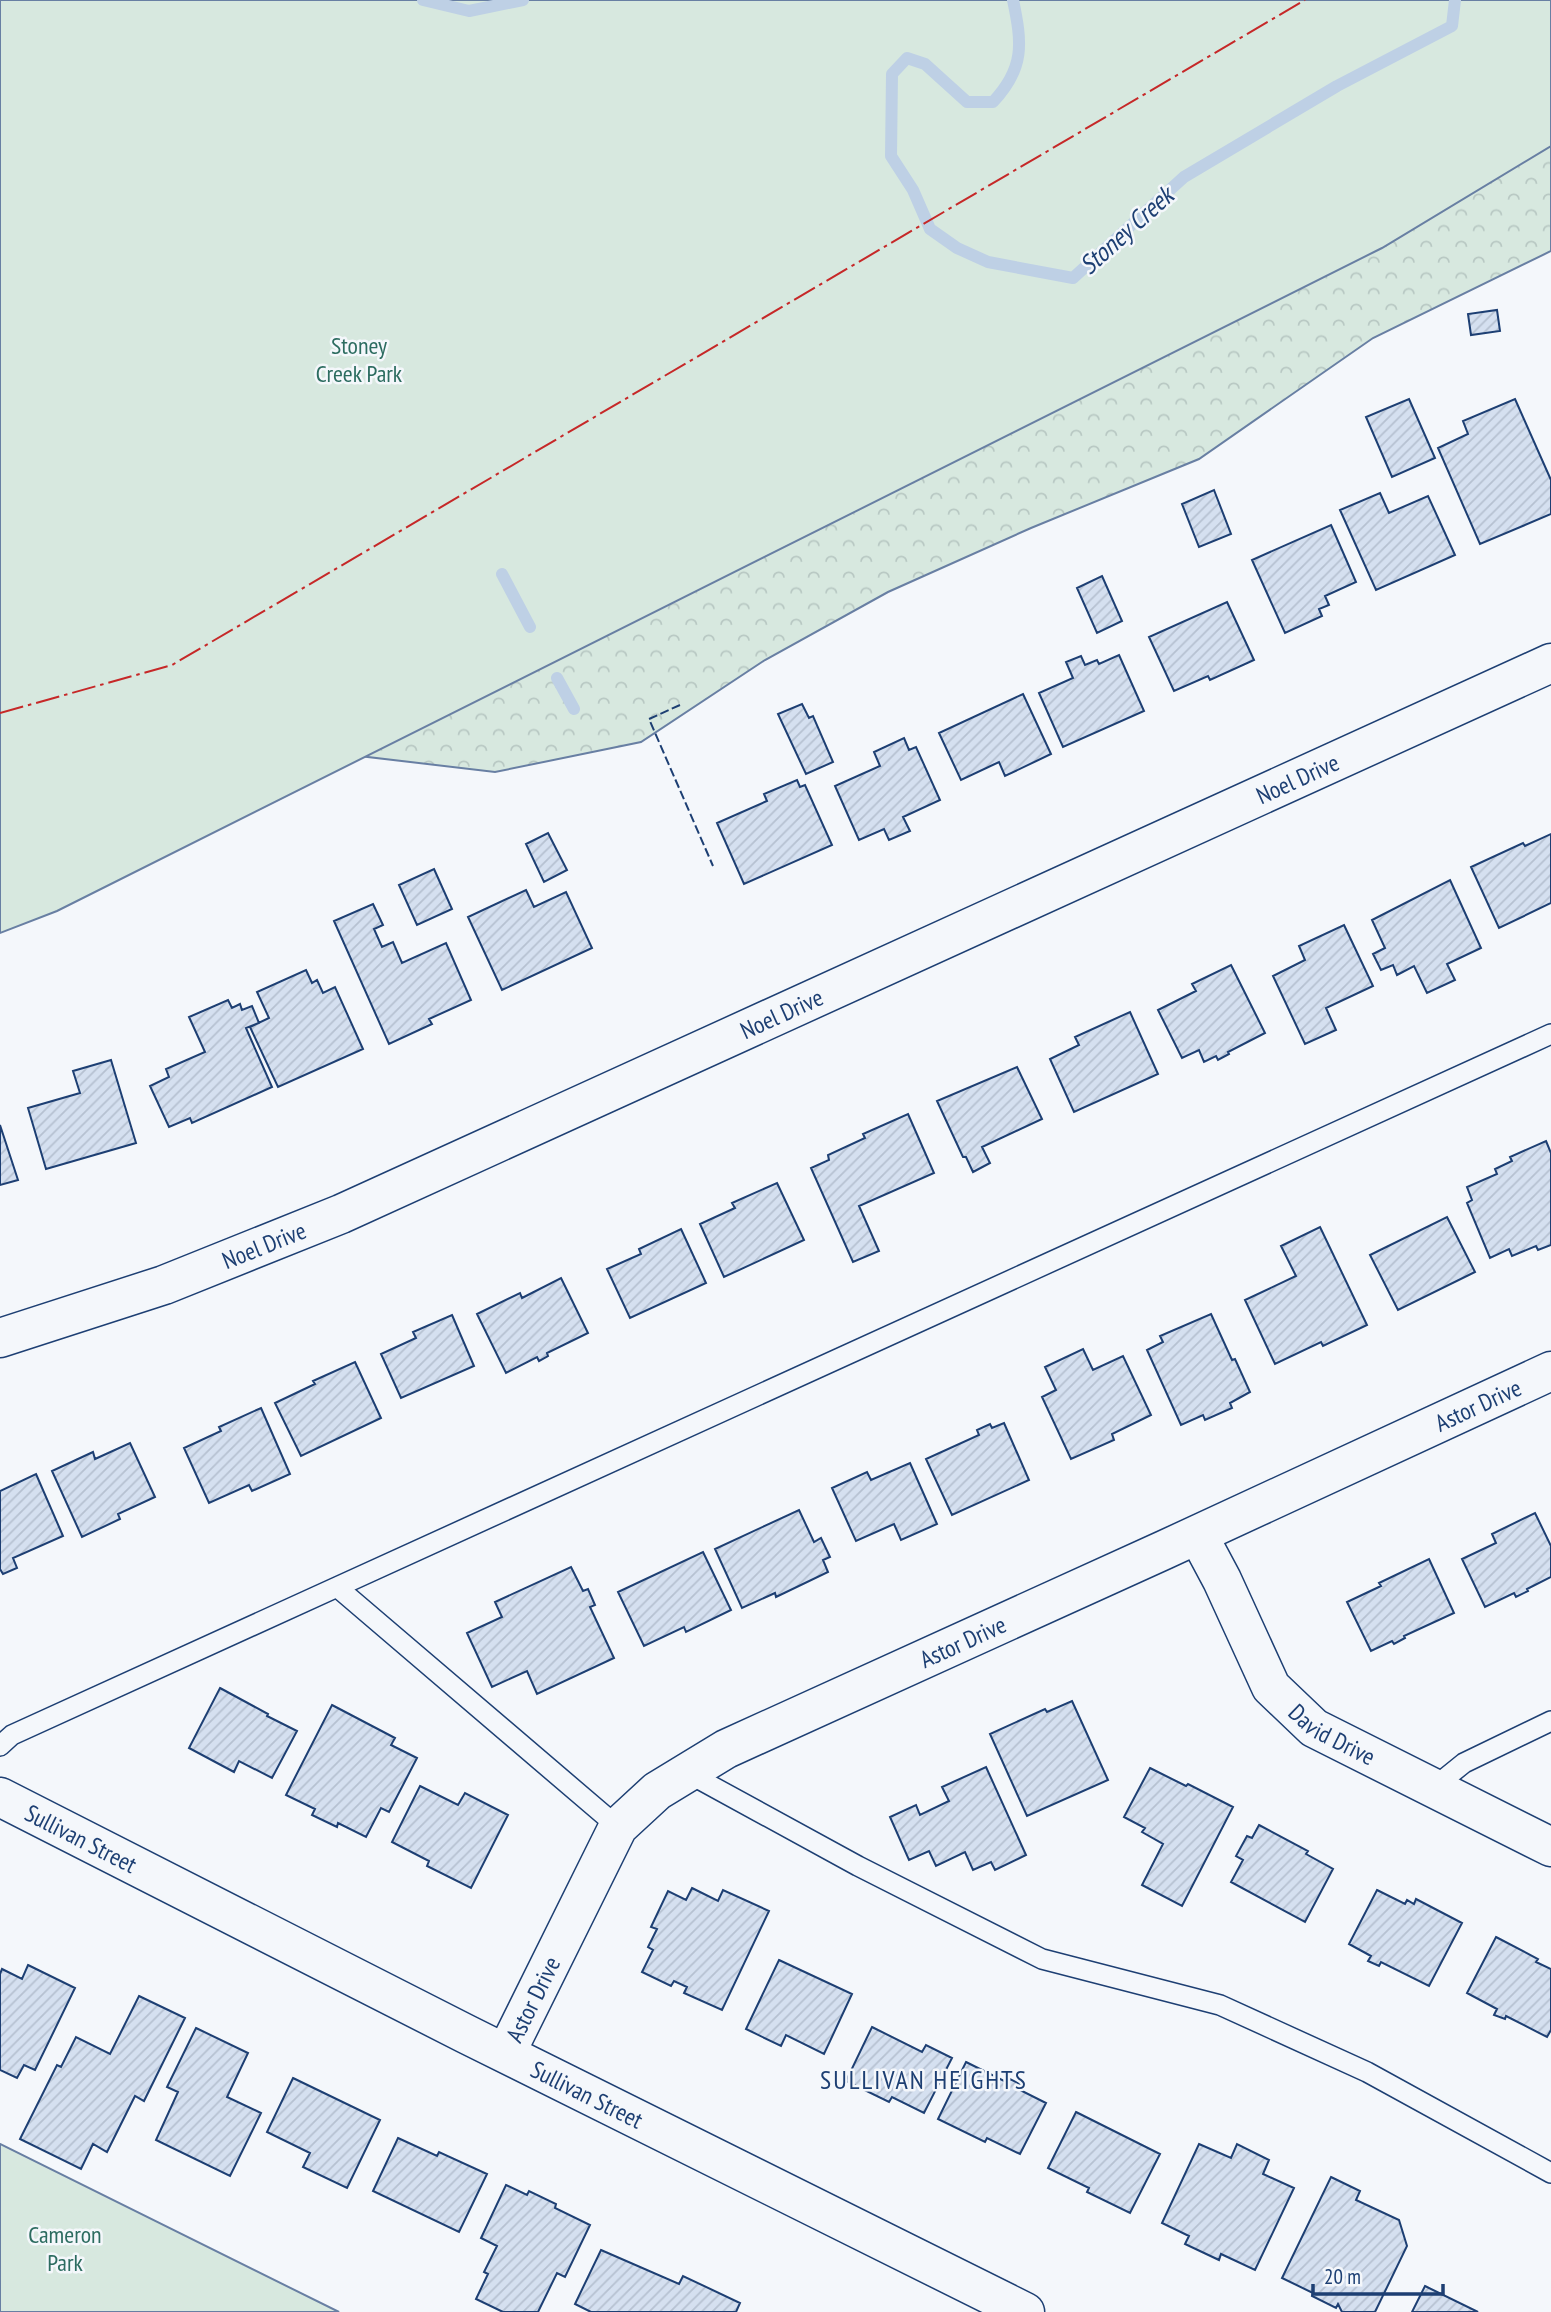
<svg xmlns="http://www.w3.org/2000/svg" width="1551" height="2312" viewBox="0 0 1551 2312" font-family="'PT Sans Narrow',sans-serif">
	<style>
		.forest { fill: url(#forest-crowns); stroke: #687fa3; stroke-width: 2 }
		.green { fill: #d7e8df; stroke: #687fa3; stroke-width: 2 }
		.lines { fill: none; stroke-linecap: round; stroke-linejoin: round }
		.stream { stroke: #bed0e5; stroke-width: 12 }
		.building { fill: url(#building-hatch); stroke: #1d3f73; stroke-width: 2 }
		.service-casing { stroke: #1d3f73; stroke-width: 22 }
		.minor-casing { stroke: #1d3f73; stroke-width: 41 }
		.service { stroke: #f4f7fb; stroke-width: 19 }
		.minor { stroke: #f4f7fb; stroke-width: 38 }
		.fence { stroke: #1d3f73; stroke-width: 2; stroke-dasharray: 9 3.5; stroke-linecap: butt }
		.power { stroke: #c62828; stroke-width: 2; stroke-dasharray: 24 5 3.5 5; stroke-linecap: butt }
		.labels { text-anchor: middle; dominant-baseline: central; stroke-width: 5; stroke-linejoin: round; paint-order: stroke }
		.park-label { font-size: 24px; fill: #2c6c60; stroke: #f4f7fb }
		.street-label { font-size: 24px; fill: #1d3f73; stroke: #f4f7fb }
		.water-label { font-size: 26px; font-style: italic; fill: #1d3f73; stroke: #f4f7fb }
		.neighbourhood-label { font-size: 26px; letter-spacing: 2px; fill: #1d3f73; stroke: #f4f7fb }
	</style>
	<defs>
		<pattern id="forest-crowns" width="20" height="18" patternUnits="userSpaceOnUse" patternTransform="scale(1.75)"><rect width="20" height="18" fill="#d7e8df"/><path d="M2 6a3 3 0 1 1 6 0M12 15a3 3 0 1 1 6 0" fill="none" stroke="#b8c8c3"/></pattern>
		<pattern id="building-hatch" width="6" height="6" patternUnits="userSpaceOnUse" patternTransform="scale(1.75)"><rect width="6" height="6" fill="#d5e0f0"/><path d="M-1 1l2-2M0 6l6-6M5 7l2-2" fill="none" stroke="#b6c1d1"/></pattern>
	</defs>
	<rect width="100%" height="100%" fill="#f4f7fb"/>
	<path class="forest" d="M1551,0V251L1373,338L1199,459L1031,528L888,592L765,660L641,742L495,772L334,753Z"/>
	<path class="green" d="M0,0H1551V146L1382,248L57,911L0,933Z
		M0,2144L339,2312H0Z"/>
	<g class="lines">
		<path class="stream" d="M423,0L469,11L523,0
			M1013,0C1022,43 1025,68 993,102H967L925,64L907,58L892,74L891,156L913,190L930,229L957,248L988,262L1073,278L1184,177L1337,86L1452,26L1455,0
			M502,574L530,627
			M557,678L574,709"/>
	</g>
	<path class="building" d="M1497,310L1500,331L1471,335L1468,314Z
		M1409,399L1435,458L1392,477L1366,417Z
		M1515,399L1551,480V514L1480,544L1438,448L1468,434L1463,421Z
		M1214,490L1231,534L1199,547L1182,504Z
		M1380,493L1389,513L1428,496L1455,555L1376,590L1340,510Z
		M1331,525L1356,582L1325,596L1329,605L1319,609L1322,616L1285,633L1252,560Z
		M1102,576L1122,621L1097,633L1077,588Z
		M1227,602L1254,660L1210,680L1208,676L1174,691L1149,637Z
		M1119,655L1144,711L1063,747L1039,693L1073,678L1066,662L1081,656L1085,665L1097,660L1099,664Z
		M1023,694L1051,754L1005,776L999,762L961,780L939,733Z
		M802,704L809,718L813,716L833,762L806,774L778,714Z
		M904,738L909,750L916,747L940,800L903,817L910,831L889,840L884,829L859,840L835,786L880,766L874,752Z
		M797,780L800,787L805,785L832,845L744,884L717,823L767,801L764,794Z
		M548,833L567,870L544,882L526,844Z
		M1551,834V903L1499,928L1471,867L1523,843L1525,846Z
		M434,869L452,909L417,925L399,885Z
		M1450,880L1481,948L1447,964L1455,980L1427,993L1414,966L1397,975L1393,965L1381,970L1373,954L1385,948L1372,920Z
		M526,890L534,907L566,892L592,948L502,990L468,917Z
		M373,904L383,925L374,929L382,947L393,942L402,963L446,943L471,1000L429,1019L432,1024L389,1044L334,921Z
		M1344,925L1373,986L1326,1008L1336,1030L1305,1044L1273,976L1305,960L1299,946Z
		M1231,965L1265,1033L1228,1052L1229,1054L1218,1060L1216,1056L1204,1062L1199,1050L1182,1058L1158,1010L1196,991L1192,984Z
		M306,970L312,983L317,980L323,993L335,987L363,1049L278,1087L250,1027L269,1018L257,992Z
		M228,1000L232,1008L240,1004L242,1010L252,1006L259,1023L246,1028L272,1087L192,1123L190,1118L169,1127L150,1086L169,1077L166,1069L205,1052L189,1017Z
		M1130,1012L1158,1074L1074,1112L1050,1059L1079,1045L1075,1037Z
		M111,1060L136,1143L46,1169L28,1108L80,1093L73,1071Z
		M1017,1067L1042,1119L982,1147L990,1163L973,1172L966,1157H963L937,1101Z
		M908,1114L934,1173L859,1206L879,1251L853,1262L811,1168L829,1160L828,1155L865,1138L863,1134Z
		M0,1125L18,1180L0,1185Z
		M1546,1141L1551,1153V1245L1538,1250L1536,1246L1512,1256L1509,1249L1490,1258L1467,1203L1472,1200L1467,1187L1497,1174L1495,1169L1512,1161L1510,1157Z
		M777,1183L804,1240L724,1277L700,1224L735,1208L732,1203Z
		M1447,1217L1475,1272L1398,1310L1370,1255Z
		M1320,1227L1367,1325L1323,1346L1321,1342L1275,1364L1245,1300L1296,1276L1281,1246Z
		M681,1229L706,1283L630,1318L607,1269L641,1254L639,1249Z
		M561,1278L588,1333L547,1353L548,1356L539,1361L537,1357L506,1373L477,1314L520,1293L522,1298Z
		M1211,1314L1232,1360L1235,1359L1250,1392L1230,1403L1232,1408L1205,1420L1203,1415L1181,1425L1147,1350L1163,1342L1160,1336Z
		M452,1315L474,1366L401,1398L381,1354L416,1338L413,1332Z
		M1083,1349L1093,1370L1123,1356L1151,1415L1112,1434L1114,1440L1071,1459L1042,1397L1056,1390L1045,1367Z
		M355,1362L381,1418L301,1456L275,1403L315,1384L313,1381Z
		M261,1408L290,1474L252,1491L249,1485L209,1503L184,1448L221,1431L219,1427Z
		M1004,1423L1029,1480L952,1515L926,1459L979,1435L977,1430L990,1424L992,1428Z
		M130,1443L155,1497L118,1514L120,1519L82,1537L52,1471L93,1452L95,1459Z
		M910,1463L937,1524L901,1540L894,1524L856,1541L832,1488L867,1472L871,1480Z
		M36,1474L63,1536L13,1558L17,1568L3,1574L0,1569V1491Z
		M799,1510L814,1542L821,1538L830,1557L823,1560L828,1572L776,1597L775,1593L742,1608L715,1549Z
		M1535,1513L1551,1546V1577L1527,1589L1528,1591L1516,1597L1514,1593L1485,1607L1462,1559L1496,1543L1492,1534Z
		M703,1552L731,1610L686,1632L684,1627L644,1646L618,1592Z
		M1429,1559L1454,1613L1404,1636L1405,1638L1394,1644L1392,1641L1371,1651L1347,1602L1381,1586L1379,1583Z
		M571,1567L583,1591L588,1589L595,1605L590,1607L614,1658L537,1694L527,1671L492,1687L467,1633L502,1617L495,1602Z
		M220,1688L268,1714L267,1716L297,1731L272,1778L239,1761L234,1772L189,1748Z
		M1072,1701L1108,1780L1027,1816L990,1734L1045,1709L1047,1712Z
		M332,1705L395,1738L391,1745L417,1758L389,1812L381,1808L366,1837L338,1823L337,1827L312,1815L315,1809L286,1795Z
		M986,1767L1026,1855L995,1870L991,1862L973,1870L965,1852L936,1866L929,1851L909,1860L890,1817L916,1805L920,1815L949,1801L942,1787Z
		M1150,1768L1186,1786L1188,1784L1233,1807L1182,1906L1142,1885L1163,1844L1142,1832L1145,1828L1124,1817Z
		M420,1786L458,1805L465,1793L508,1815L471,1888L427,1866L429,1861L392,1842Z
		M1259,1825L1308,1851L1306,1854L1333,1869L1305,1922L1231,1882L1243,1860L1236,1856L1247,1836L1252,1838Z
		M692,1888L718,1901L723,1890L769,1911L722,2010L684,1993L687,1987L674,1981L671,1986L642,1972L653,1950L648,1947L657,1929L651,1927L668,1891L686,1900Z
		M1377,1890L1405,1904L1407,1900L1414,1904L1416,1899L1462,1923L1429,1986L1381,1962L1379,1966L1368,1961L1371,1956L1349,1944Z
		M1496,1937L1538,1959L1536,1962L1551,1969V2030L1547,2037L1506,2016L1505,2019L1494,2015L1497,2009L1467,1993Z
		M779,1960L852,1994L824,2054L786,2035L781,2046L746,2029Z
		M28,1965L75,1988L35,2070L24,2065L17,2078L0,2070V1974L2,1969L22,1979Z
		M139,1996L185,2018L144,2101L135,2096L107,2152L93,2144L81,2169L20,2139L57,2065L61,2067L76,2037L110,2054Z
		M872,2027L922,2052L926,2045L952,2058L924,2113L892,2097L889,2102L846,2081Z
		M196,2028L248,2053L227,2097L261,2113L230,2176L156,2140L178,2092L167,2087Z
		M966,2062L1008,2083L1010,2079L1022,2085L1020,2090L1046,2103L1020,2154L987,2138L985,2142L938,2119Z
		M293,2078L380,2120L347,2188L303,2167L310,2153L267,2132Z
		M1076,2112L1160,2154L1130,2213L1087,2192L1089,2188L1048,2168Z
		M398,2138L437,2156L439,2152L487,2174L459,2232L373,2191Z
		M1199,2144L1231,2158L1237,2144L1269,2160L1263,2174L1294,2188L1255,2270L1221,2254L1219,2260L1185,2244L1189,2236L1162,2223Z
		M1331,2177L1360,2191L1356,2200L1399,2220L1407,2246L1375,2312H1342L1338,2304L1336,2308L1312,2296L1313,2293L1282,2278Z
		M506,2185L527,2195L529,2191L556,2204L555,2208L590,2225L565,2277L557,2273L538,2312H503L476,2299L488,2274L484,2272L497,2246L481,2238Z
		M601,2250L679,2284L683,2276L740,2303L736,2312H591L575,2304Z
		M1425,2286L1478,2312H1412Z"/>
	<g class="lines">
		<g class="service-casing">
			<path id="service" d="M0,1746L12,1735L337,1587
				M686,1772L858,1866L1042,1959L1220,2005L1367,2072L1551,2173
				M1433,1788L1464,1763L1551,1721
				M618,1827L337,1587L1551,1034"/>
		</g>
		<g class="minor-casing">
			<g id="minor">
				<path id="s1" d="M0,1338L164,1285L341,1214L1551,663"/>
				<path id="s2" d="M1198,1535L1222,1580L1271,1687L1314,1728L1551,1847"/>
				<path id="s3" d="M0,1797L466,2034L1025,2312"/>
				<path id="s4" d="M506,2053L618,1827L657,1791L726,1749L1164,1550L1551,1371"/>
			</g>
		</g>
		<use href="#service" class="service"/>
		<use href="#minor" class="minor"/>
		<path class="fence" d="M680,705L649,719L713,866"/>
		<path class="power" d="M0,713L172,665L1305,0"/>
	</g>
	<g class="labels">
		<g class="park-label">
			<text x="359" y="345">Stoney<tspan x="359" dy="28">Creek Park</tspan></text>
			<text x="65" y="2234">Cameron<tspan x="65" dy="28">Park</tspan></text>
		</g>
		<g class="street-label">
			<text stroke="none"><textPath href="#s1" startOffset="1414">Noel Drive</textPath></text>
			<text stroke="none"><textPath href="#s1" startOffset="847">Noel Drive</textPath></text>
			<text stroke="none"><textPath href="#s1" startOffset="280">Noel Drive</textPath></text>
			<text stroke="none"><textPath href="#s4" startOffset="1213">Astor Drive</textPath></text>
			<text stroke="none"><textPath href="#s4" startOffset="646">Astor Drive</textPath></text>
			<text stroke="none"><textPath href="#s2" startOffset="247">David Drive</textPath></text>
			<text stroke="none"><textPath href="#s3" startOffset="91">Sullivan Street</textPath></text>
			<text stroke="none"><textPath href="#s4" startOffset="60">Astor Drive</textPath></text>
			<text stroke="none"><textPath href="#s3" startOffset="658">Sullivan Street</textPath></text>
		</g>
		<g class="water-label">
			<text transform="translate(1126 230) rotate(-42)">Stoney Creek</text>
		</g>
		<g class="neighbourhood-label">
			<text x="924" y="2079">SULLIVAN HEIGHTS</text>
		</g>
	</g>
	<path d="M1313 2284v10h130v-10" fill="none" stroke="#1d3f73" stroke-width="3.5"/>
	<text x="1324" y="2284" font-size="21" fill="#1d3f73" stroke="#f4f7fb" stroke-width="5" paint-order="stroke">20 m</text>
</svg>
